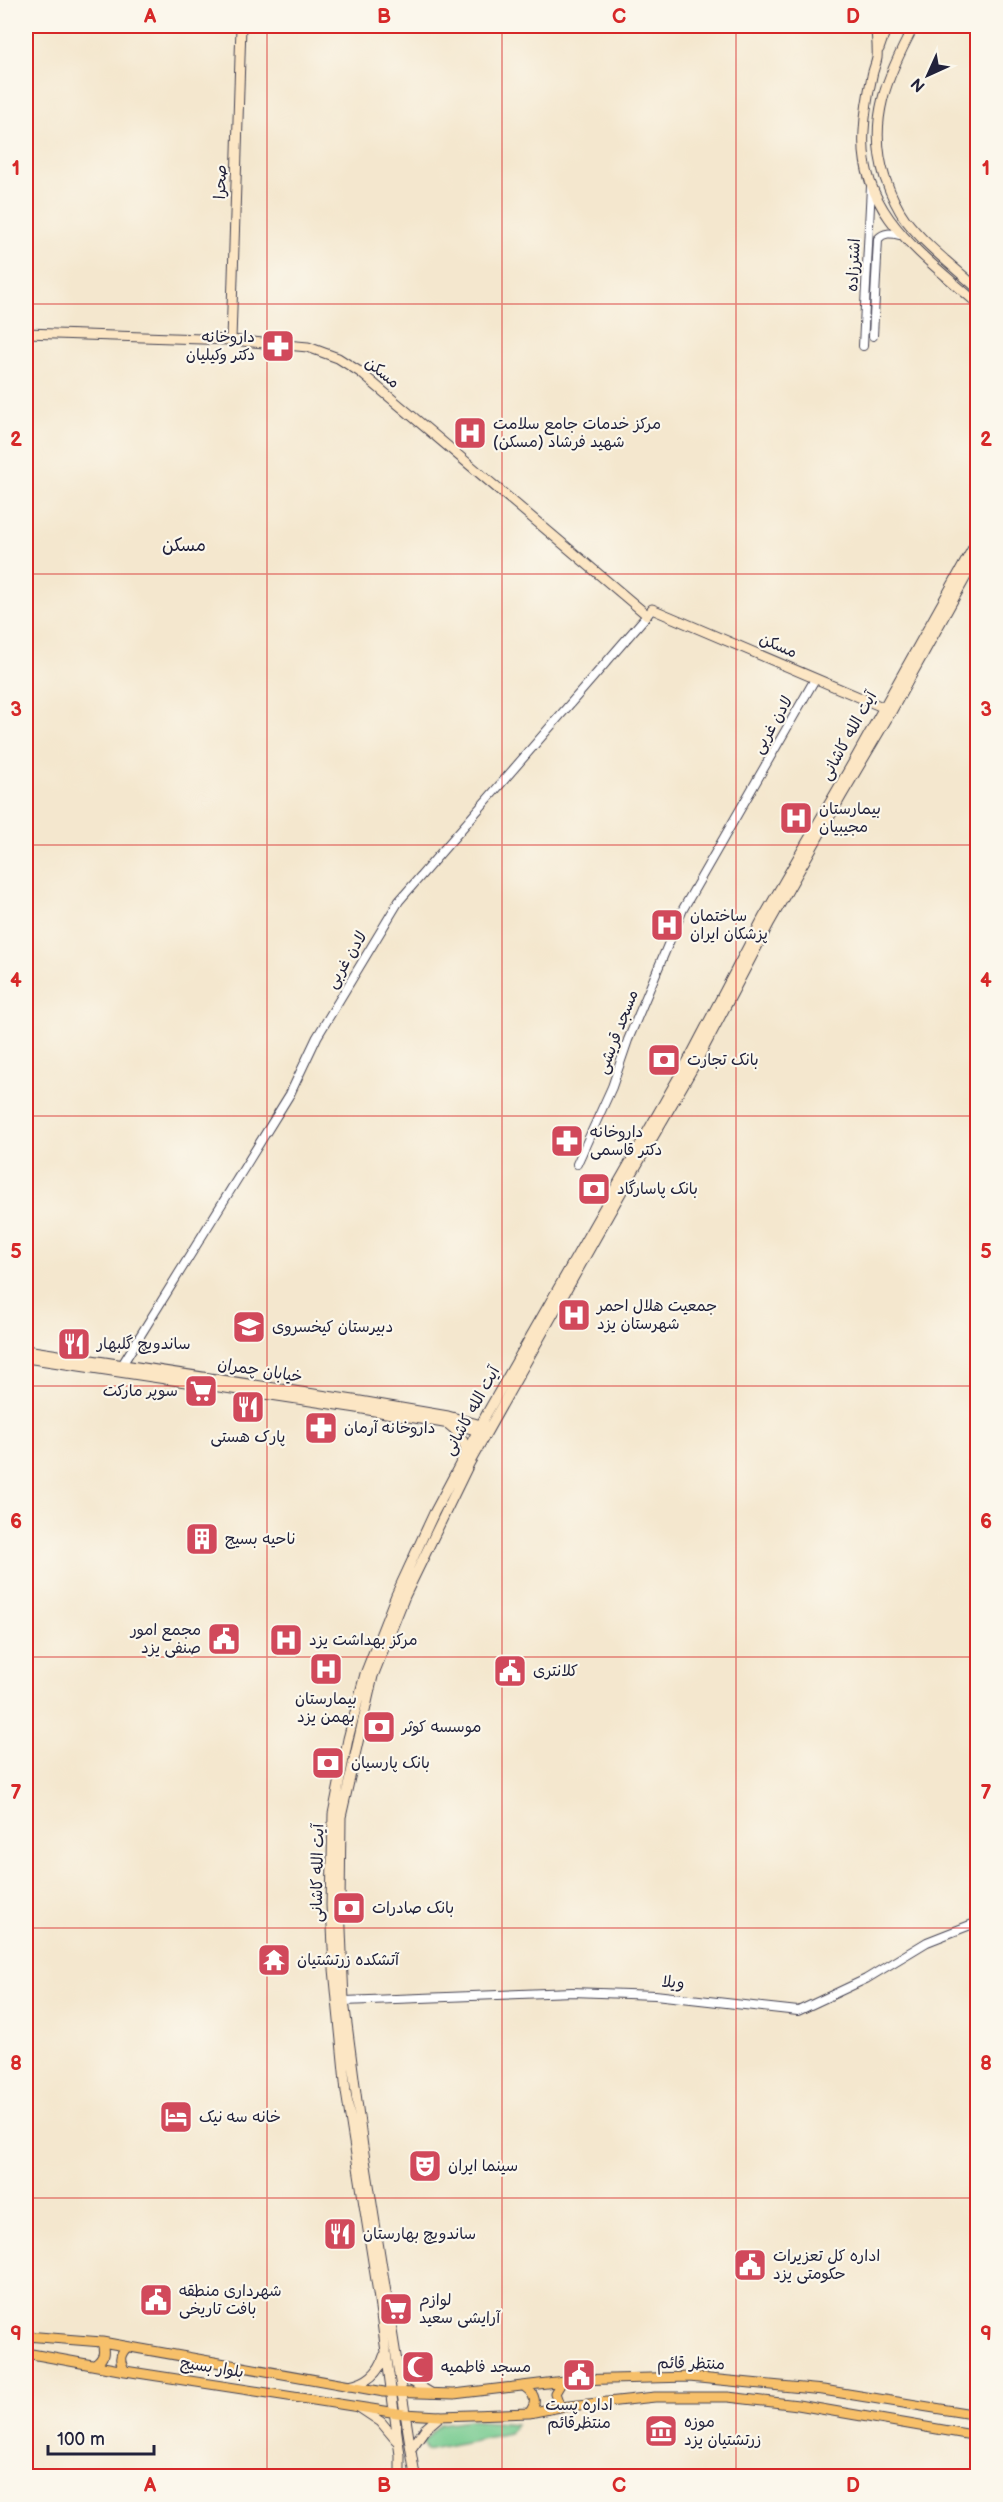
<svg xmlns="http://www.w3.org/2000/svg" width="1003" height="2502" viewBox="0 0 1003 2502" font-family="'Balsamiq Sans','Playpen Sans Arabic',sans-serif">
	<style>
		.green { fill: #73c98d; stroke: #4a7664; stroke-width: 1.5 }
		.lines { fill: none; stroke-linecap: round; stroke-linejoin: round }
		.tertiary-casing { stroke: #424051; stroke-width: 10 }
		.secondary-casing { stroke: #424051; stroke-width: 11 }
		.primary-casing { stroke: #424051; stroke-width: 11 }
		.tertiary { stroke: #fff; stroke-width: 8 }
		.secondary { stroke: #fce6c4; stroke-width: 9 }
		.primary { stroke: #f7c06b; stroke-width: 9 }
		.grid { fill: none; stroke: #d62828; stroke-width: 1.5; stroke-opacity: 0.55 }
		.labels { text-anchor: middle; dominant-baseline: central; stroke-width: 4.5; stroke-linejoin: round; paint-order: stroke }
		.street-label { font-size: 16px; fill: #22223b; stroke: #fbf7ec }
		.poi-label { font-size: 16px; fill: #22223b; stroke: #fbf7ec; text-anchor: start }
		.neighbourhood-label { font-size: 18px; fill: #22223b; stroke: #fbf7ec }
		.neatline { fill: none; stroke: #d62828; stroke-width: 2 }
		.grid-label { font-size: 20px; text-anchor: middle; font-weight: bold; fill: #d62828 }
	</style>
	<rect width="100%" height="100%" fill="#fbf7ec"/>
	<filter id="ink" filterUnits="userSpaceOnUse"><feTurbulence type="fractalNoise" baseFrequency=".0167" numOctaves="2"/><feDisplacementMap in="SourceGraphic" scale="12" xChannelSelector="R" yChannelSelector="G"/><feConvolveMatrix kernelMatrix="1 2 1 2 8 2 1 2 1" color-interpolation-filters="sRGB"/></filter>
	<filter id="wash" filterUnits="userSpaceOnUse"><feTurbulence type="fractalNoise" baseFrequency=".008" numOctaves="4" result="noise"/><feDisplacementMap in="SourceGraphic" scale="24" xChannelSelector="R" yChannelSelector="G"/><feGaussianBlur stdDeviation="1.35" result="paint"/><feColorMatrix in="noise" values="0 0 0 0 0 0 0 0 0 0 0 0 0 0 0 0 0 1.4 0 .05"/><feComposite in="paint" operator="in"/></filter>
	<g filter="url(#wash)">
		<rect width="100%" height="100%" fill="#f4e7ce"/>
		<path class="green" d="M469,2420L516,2424L509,2433L427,2450L423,2441L440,2424Z"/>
	</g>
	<g filter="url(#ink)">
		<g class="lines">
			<g class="tertiary-casing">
				<path id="tertiary" d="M873,336L878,239C884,232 891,233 900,235
					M863,346L871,186
					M577,1164L612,1087L628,1040L683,909L815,679
					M122,1365L290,1094L317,1037L399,901L649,613
					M344,2001L572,1992L655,1995L798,2011L866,1979L927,1942L978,1922"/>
			</g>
			<g class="secondary-casing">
				<path id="secondary" d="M876,26C876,36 878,48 877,58C876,64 873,70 872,76C868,94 865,112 864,131C858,213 923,255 978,304
					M914,26C887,76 867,121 885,178C890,192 896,207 905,219C925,245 954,267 978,289
					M879,49L887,26
					M26,333L231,340L308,347L338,358L360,372L647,615
					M231,340L241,26
					M652,609L887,709
					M26,1350L360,1401L448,1416L485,1426
					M26,1358L357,1408L461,1426L482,1432
					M449,1425C459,1433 465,1440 466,1454
					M399,2365L411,2381L431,2393
					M349,2386C367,2383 379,2373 384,2356
					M360,2408L381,2422L396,2440
					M411,2449L425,2429L440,2416
					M400,2476V2455L378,2293L346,2092L334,1969L331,1905L333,1814L348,1739L365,1674L396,1595L434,1513L487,1413L690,1057L763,918L855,759L978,539
					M415,2476L363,2147L344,2001L340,1905L341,1817L373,1676L405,1596L469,1464L626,1184L697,1061L770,922L842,795L891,712L978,555"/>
			</g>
			<g class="primary-casing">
				<path id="primary" d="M26,2336L102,2342L384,2392L454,2394L572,2380L689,2377L823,2390L978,2415
					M26,2353L125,2371L404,2414L440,2416L529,2413L560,2407L655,2397H728L798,2405L978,2436
					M95,2365C104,2358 105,2353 102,2342
					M125,2371C119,2361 119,2355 127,2347
					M525,2387C535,2394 538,2403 529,2413
					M560,2407L555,2393L561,2383"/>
			</g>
			<use href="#tertiary" class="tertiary"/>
			<use href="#secondary" class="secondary"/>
			<use href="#primary" class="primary"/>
		</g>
	</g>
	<path class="grid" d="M267,26V2476M502,26V2476M736,26V2476M26,304H978M26,574H978M26,845H978M26,1116H978M26,1386H978M26,1657H978M26,1928H978M26,2198H978"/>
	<defs>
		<g id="pharmacy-square" transform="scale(1.725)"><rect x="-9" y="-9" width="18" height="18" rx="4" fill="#d1495b" stroke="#fbf7ec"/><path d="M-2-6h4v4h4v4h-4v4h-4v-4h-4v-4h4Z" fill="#fff"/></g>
		<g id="hospital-square" transform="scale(1.725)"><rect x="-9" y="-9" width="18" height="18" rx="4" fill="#d1495b" stroke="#fbf7ec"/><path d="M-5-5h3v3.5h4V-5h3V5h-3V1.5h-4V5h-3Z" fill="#fff"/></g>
		<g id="bank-square" transform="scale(1.725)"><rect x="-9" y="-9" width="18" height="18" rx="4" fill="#d1495b" stroke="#fbf7ec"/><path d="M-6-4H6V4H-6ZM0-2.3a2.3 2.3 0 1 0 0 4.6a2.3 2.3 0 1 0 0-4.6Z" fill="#fff"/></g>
		<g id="school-square" transform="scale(1.725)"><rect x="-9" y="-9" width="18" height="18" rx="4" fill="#d1495b" stroke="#fbf7ec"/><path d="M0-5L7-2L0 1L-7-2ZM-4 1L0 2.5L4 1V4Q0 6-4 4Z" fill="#fff"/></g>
		<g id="restaurant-square" transform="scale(1.725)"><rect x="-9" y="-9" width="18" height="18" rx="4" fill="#d1495b" stroke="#fbf7ec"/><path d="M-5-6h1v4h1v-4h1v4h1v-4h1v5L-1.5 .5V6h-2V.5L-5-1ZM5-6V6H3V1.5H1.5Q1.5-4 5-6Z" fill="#fff"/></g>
		<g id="supermarket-square" transform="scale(1.725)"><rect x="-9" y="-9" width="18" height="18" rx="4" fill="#d1495b" stroke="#fbf7ec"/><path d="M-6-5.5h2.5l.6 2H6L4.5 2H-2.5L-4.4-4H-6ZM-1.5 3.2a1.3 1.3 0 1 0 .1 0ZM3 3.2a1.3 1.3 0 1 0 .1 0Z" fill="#fff"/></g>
		<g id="building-square" transform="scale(1.725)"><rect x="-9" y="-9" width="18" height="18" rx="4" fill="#d1495b" stroke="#fbf7ec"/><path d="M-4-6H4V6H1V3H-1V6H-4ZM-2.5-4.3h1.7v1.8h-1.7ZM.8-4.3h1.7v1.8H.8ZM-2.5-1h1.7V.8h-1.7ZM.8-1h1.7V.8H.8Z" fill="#fff"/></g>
		<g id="civic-square" transform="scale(1.725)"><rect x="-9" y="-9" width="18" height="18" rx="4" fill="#d1495b" stroke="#fbf7ec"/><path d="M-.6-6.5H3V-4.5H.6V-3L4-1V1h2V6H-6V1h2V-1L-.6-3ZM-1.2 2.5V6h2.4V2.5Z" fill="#fff"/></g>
		<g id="temple-square" transform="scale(1.725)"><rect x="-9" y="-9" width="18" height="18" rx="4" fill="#d1495b" stroke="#fbf7ec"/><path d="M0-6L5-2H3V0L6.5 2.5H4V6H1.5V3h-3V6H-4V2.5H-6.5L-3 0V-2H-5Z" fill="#fff"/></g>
		<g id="hotel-square" transform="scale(1.725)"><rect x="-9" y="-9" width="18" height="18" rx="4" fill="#d1495b" stroke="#fbf7ec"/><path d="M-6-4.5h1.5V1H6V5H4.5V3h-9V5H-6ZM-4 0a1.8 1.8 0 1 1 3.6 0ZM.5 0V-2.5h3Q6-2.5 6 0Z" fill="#fff"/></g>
		<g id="theatre-square" transform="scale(1.725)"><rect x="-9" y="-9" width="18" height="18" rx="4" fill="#d1495b" stroke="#fbf7ec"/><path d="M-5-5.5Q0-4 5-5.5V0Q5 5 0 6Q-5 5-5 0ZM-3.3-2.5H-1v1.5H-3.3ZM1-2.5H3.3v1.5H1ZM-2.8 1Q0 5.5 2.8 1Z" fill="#fff"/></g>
		<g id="mosque-square" transform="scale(1.725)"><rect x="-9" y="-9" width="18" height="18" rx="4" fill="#d1495b" stroke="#fbf7ec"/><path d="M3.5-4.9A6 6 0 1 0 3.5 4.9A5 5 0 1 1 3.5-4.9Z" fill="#fff"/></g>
		<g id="museum-square" transform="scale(1.725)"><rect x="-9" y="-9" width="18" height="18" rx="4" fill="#d1495b" stroke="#fbf7ec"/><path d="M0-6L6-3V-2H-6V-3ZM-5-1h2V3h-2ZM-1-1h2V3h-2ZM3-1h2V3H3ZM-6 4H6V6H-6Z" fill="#fff"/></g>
	</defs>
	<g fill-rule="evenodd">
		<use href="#pharmacy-square" x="278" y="346"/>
		<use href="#hospital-square" x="470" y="433"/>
		<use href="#hospital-square" x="796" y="818"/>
		<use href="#hospital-square" x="667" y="925"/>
		<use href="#bank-square" x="664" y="1060"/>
		<use href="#pharmacy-square" x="567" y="1141"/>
		<use href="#bank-square" x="594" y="1189"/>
		<use href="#hospital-square" x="574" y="1315"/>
		<use href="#school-square" x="249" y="1327"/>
		<use href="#restaurant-square" x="74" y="1344"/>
		<use href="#supermarket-square" x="201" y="1391"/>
		<use href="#restaurant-square" x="248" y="1407"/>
		<use href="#pharmacy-square" x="321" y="1428"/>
		<use href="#building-square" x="202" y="1539"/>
		<use href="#civic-square" x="224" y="1639"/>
		<use href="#hospital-square" x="286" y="1640"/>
		<use href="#hospital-square" x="326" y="1669"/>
		<use href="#civic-square" x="510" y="1671"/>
		<use href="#bank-square" x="379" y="1727"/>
		<use href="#bank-square" x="328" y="1763"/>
		<use href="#bank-square" x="349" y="1908"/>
		<use href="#temple-square" x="274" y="1960"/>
		<use href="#hotel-square" x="176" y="2117"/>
		<use href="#theatre-square" x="425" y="2166"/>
		<use href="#restaurant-square" x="340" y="2234"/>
		<use href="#civic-square" x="750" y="2265"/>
		<use href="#civic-square" x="156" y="2300"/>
		<use href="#supermarket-square" x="396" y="2309"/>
		<use href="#mosque-square" x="418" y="2367"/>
		<use href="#civic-square" x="579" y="2375"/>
		<use href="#museum-square" x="661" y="2431"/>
	</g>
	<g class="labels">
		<g class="street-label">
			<text transform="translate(221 182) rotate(-88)">صحرا</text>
			<text transform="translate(854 265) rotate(-87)">اشترزاده</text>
			<text transform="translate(382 373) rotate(39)">مسکن</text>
			<text transform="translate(778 646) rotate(23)">مسکن</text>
			<text transform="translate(773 725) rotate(-60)">لادن غربی</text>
			<text transform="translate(849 736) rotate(-61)">آیت الله کاشانی</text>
			<text transform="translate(347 960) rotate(-59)">لادن غربی</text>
			<text transform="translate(618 1032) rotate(-69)">مسجد قریشی</text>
			<text transform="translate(260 1371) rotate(9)">خیابان چمران</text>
			<text transform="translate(472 1411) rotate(-61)">آیت الله کاشانی</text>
			<text transform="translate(318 1873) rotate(-89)">آیت الله کاشانی</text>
			<text transform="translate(673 1983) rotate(5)">ویلا</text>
			<text transform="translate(691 2364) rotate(1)">منتظر قائم</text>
			<text transform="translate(212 2368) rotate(9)">بلوار بسیج</text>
		</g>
		<g class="poi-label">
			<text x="255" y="337" text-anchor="end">داروخانه<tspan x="255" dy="18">دکتر وکیلیان</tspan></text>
			<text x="493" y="424">مرکز خدمات جامع سلامت<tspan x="493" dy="18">شهید فرشاد (مسکن)</tspan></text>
			<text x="819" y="809">بیمارستان<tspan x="819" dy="18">مجیبیان</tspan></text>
			<text x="690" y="916">ساختمان<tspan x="690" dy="18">پزشکان ایران</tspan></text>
			<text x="687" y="1060">بانک تجارت</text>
			<text x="590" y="1132">داروخانه<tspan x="590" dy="18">دکتر قاسمی</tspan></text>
			<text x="617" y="1189">بانک پاسارگاد</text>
			<text x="597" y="1306">جمعیت هلال احمر<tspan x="597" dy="18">شهرستان یزد</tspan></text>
			<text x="272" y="1327">دبیرستان کیخسروی</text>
			<text x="97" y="1344">ساندویچ گلبهار</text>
			<text x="178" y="1391" text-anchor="end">سوپر مارکت</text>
			<text x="344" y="1428">داروخانه آرمان</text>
			<text x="248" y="1437" text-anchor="middle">پارک هستی</text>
			<text x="225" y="1539">ناحیه بسیج</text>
			<text x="201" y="1630" text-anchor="end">مجمع امور<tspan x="201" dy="18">صنفی یزد</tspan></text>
			<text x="309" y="1640">مرکز بهداشت یزد</text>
			<text x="533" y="1671">کلانتری</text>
			<text x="326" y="1699" text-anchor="middle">بیمارستان<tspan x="326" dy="18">بهمن یزد</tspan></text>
			<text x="402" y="1727">موسسه کوثر</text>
			<text x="351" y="1763">بانک پارسیان</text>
			<text x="372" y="1908">بانک صادرات</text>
			<text x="297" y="1960">آتشکده زرتشتیان</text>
			<text x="199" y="2117">خانه سه نیک</text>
			<text x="448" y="2166">سینما ایران</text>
			<text x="363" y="2234">ساندویچ بهارستان</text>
			<text x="773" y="2256">اداره کل تعزیرات<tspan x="773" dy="18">حکومتی یزد</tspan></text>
			<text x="179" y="2291">شهرداری منطقه<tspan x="179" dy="18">بافت تاریخی</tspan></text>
			<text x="419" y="2300">لوازم<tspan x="419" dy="18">آرایشی سعید</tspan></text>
			<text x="441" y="2367">مسجد فاطمیه</text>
			<text x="579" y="2405" text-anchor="middle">اداره پست<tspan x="579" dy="18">منتظرقائم</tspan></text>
			<text x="684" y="2422">موزه<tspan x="684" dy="18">زرتشتیان یزد</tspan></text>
		</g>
		<g class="neighbourhood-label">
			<text x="184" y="545">مسکن</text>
		</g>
	</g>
	<rect width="1003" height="2502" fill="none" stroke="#fbf7ec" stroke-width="66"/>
	<g transform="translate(928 75) rotate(225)" stroke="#fbf7ec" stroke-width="4.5" paint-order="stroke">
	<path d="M0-4.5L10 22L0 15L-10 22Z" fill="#22223b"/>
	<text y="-9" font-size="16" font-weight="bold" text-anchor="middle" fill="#22223b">N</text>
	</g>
	<path d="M48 2445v9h106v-9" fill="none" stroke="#22223b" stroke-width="3"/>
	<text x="57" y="2445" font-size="18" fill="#22223b" stroke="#fbf7ec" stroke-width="4.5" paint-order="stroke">100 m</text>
	<rect x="33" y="33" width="937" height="2436" class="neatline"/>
	<g class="grid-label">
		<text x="150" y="23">A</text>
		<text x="384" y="23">B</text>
		<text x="619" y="23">C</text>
		<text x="853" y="23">D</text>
		<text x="16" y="175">1</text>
		<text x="986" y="175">1</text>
		<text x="16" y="446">2</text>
		<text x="986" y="446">2</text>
		<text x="16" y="716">3</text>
		<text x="986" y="716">3</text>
		<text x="16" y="987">4</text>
		<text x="986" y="987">4</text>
		<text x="16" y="1258">5</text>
		<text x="986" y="1258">5</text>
		<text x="16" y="1528">6</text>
		<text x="986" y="1528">6</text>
		<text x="16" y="1799">7</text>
		<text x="986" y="1799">7</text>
		<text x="16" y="2070">8</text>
		<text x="986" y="2070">8</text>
		<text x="16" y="2340">9</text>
		<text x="986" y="2340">9</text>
		<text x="150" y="2492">A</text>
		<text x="384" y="2492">B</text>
		<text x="619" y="2492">C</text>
		<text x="853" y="2492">D</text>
	</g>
</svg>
